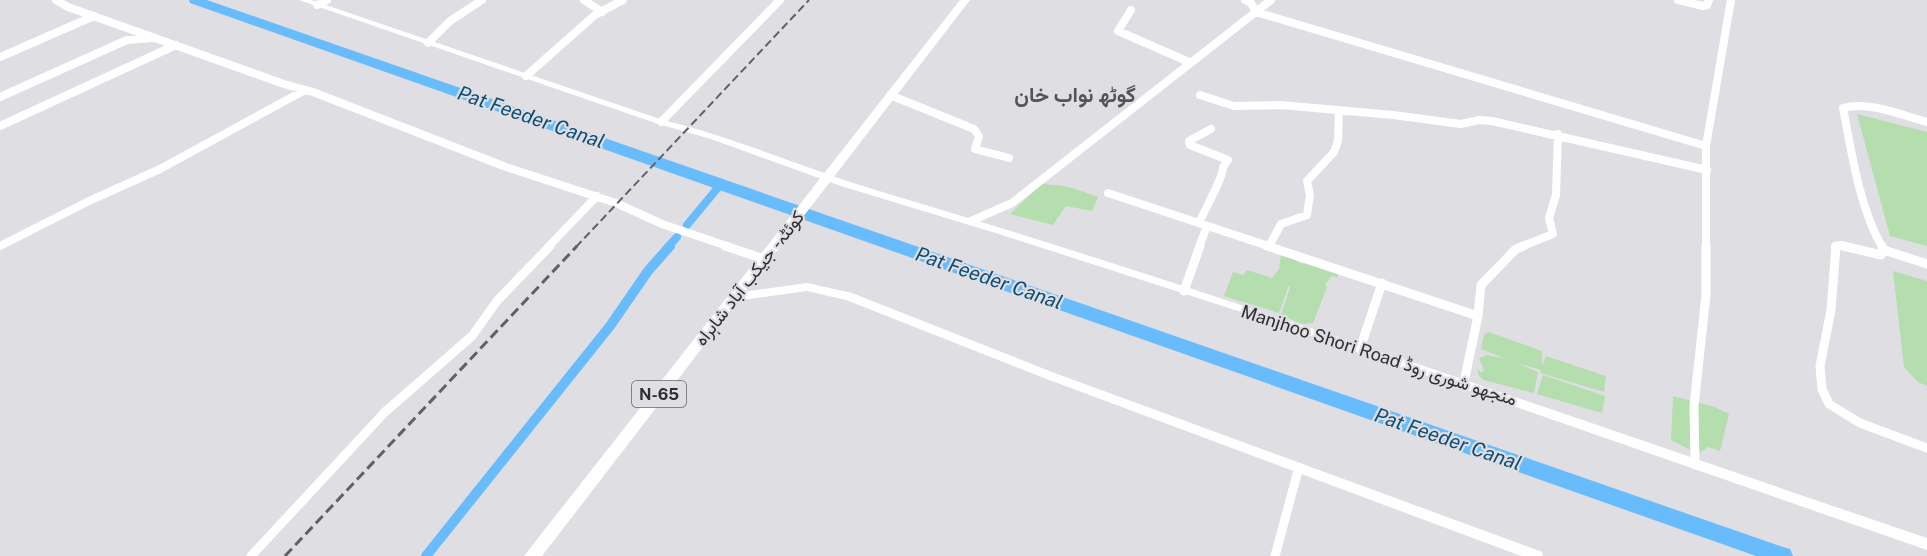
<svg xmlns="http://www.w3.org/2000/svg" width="1927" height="556" viewBox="0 0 1927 556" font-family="'Public Sans',Vazirmatn,sans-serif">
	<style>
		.green { fill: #b4dead }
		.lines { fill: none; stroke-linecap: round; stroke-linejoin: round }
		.canal-far1 { stroke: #69bcfc; stroke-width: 8 }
		.canal { stroke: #69bcfc; stroke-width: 10 }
		.river { fill: #69bcfc; fill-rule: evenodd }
		.minor-far1 { stroke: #fff; stroke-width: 8 }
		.minor { stroke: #fff; stroke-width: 9 }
		.tertiary { fill: #fff; fill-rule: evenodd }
		.trunk { fill: #fff; fill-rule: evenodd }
		.rail-far1 { stroke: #616063; stroke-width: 2; stroke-dasharray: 8 4; stroke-linecap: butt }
		.rail { stroke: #616063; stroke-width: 3; stroke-dasharray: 10 5; stroke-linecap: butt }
		.labels { text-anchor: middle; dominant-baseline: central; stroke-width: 4.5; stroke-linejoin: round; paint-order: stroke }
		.shield { fill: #dfdee3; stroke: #646366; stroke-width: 1.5 }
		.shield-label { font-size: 16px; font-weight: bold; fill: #2f2e30 }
		.street-label { font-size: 18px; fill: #2f2e30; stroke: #dfdee3 }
		.water-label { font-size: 20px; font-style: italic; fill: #0c4d76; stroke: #dfdee3 }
		.quarter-label { font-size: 21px; font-weight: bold; fill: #545357; stroke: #dfdee3 }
	</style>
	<rect width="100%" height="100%" fill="#dfdee3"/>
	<path class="green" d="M1857,114L1927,132V246L1890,236Z
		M1043,183C1051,186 1055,184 1063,186C1075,188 1086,193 1098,197L1092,211L1066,206L1053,225L1010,214Z
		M1281,255L1296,257L1298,262L1302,264L1306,261L1338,273L1337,278L1332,276L1325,284L1327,287L1313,323L1302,324L1281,315L1290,287L1289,285L1279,313L1224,296L1233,272L1243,275L1247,270L1272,278L1279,269Z
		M1893,271L1927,281V386L1918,382L1904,367Z
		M1488,332L1542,351V366L1546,356L1606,376L1604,392L1540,373L1541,370L1517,363L1538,372L1534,393L1483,380L1478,374V369L1481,373L1484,370L1479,358L1488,355L1506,359L1481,349L1484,335Z
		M1543,375L1605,396L1602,413L1537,394Z
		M1673,396L1715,407L1729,414L1720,451L1708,447L1698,454L1671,440Z"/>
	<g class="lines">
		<path class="canal-far1" d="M687,225L721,184
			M668,247L677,237"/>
		<path class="canal" d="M426,556L610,326L648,271L670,246"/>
		<path class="river" d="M189,0H207L1783,547L1790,549L1793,556H1756L190,3Z"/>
		<path class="minor-far1" d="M56,0L68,7L284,84L313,92L506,167L616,203L662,224L730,247
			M584,0L602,12
			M1245,0L1251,3L1256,12L1706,146
			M1678,0L1703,6L1707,5L1709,0
			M317,5L327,0
			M1131,10L1118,31L1189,62
			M428,43L450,21L482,0
			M0,57L94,16
			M526,76L595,15L623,0
			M890,95L974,129L979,136L975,149L1009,158
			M1200,95L1234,106L1281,105L1393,115L1461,124L1479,120L1492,121L1707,170
			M0,97L127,40L152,38
			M661,122L780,0
			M0,126L176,45
			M1108,193L1271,247
			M971,221L1012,203L1271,0
			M1199,223C1204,211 1224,176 1223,167L1228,160L1190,145L1189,141L1211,129
			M0,246L89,201L160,169L305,90
			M1269,246L1281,224L1307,215L1310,195L1307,181L1334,152L1338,141L1339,111
			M548,247L597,196
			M1199,247L1207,226
			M1520,247L1553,234L1549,218L1556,195L1558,134
			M1706,247V146L1731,0
			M1835,247L1840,245L1849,247
			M1882,247C1859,206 1852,154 1843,108C1869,101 1901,115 1927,122"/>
		<path class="minor" d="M725,246L764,259
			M1267,246L1478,316
			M1836,246L1831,310L1820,366L1822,389L1829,404L1860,423L1927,448
			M1843,246L1881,255L1884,250
			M1882,246L1884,250L1927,264
			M1184,291L1200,246
			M1360,349L1382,283
			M1464,382L1478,316L1481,285L1516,249L1524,246
			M1695,465L1694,406L1706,295V246
			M251,556L385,412L472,336L497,301L550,246
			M1275,556L1299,467"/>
		<path class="tertiary" d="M299,0H311L663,120C737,138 806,169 879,191C1232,296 1579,420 1927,538V550L1266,320L1002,235L841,186L711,139L658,124Z
			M807,283L852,293L1052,372L1537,550L1542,552L1543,556H1521L1044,378L846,300L807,291L734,301L730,300L729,297L730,294L734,293Z"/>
		<path class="trunk" d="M960,0H970L542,556H524Z"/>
		<path class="rail-far1" d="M576,247L809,0"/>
		<path class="rail" d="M285,556L577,246"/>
	</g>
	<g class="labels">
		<rect class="shield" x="632" y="381" width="54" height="26" rx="4.5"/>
		<g class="shield-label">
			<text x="659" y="394">N-65</text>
		</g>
		<g class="street-label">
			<text transform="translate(749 278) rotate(-52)">کوئٹہ - جیکب آباد شاہراہ</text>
			<text transform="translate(1379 355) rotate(18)">Manjhoo Shori Road منجھو شوری روڈ</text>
		</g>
		<g class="water-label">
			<text transform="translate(531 117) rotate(19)">Pat Feeder Canal</text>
			<text transform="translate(989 278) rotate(19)">Pat Feeder Canal</text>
			<text transform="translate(1448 439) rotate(19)">Pat Feeder Canal</text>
		</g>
		<g class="quarter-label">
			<text x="1075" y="94">گوٹھ نواب خان</text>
		</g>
	</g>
</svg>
